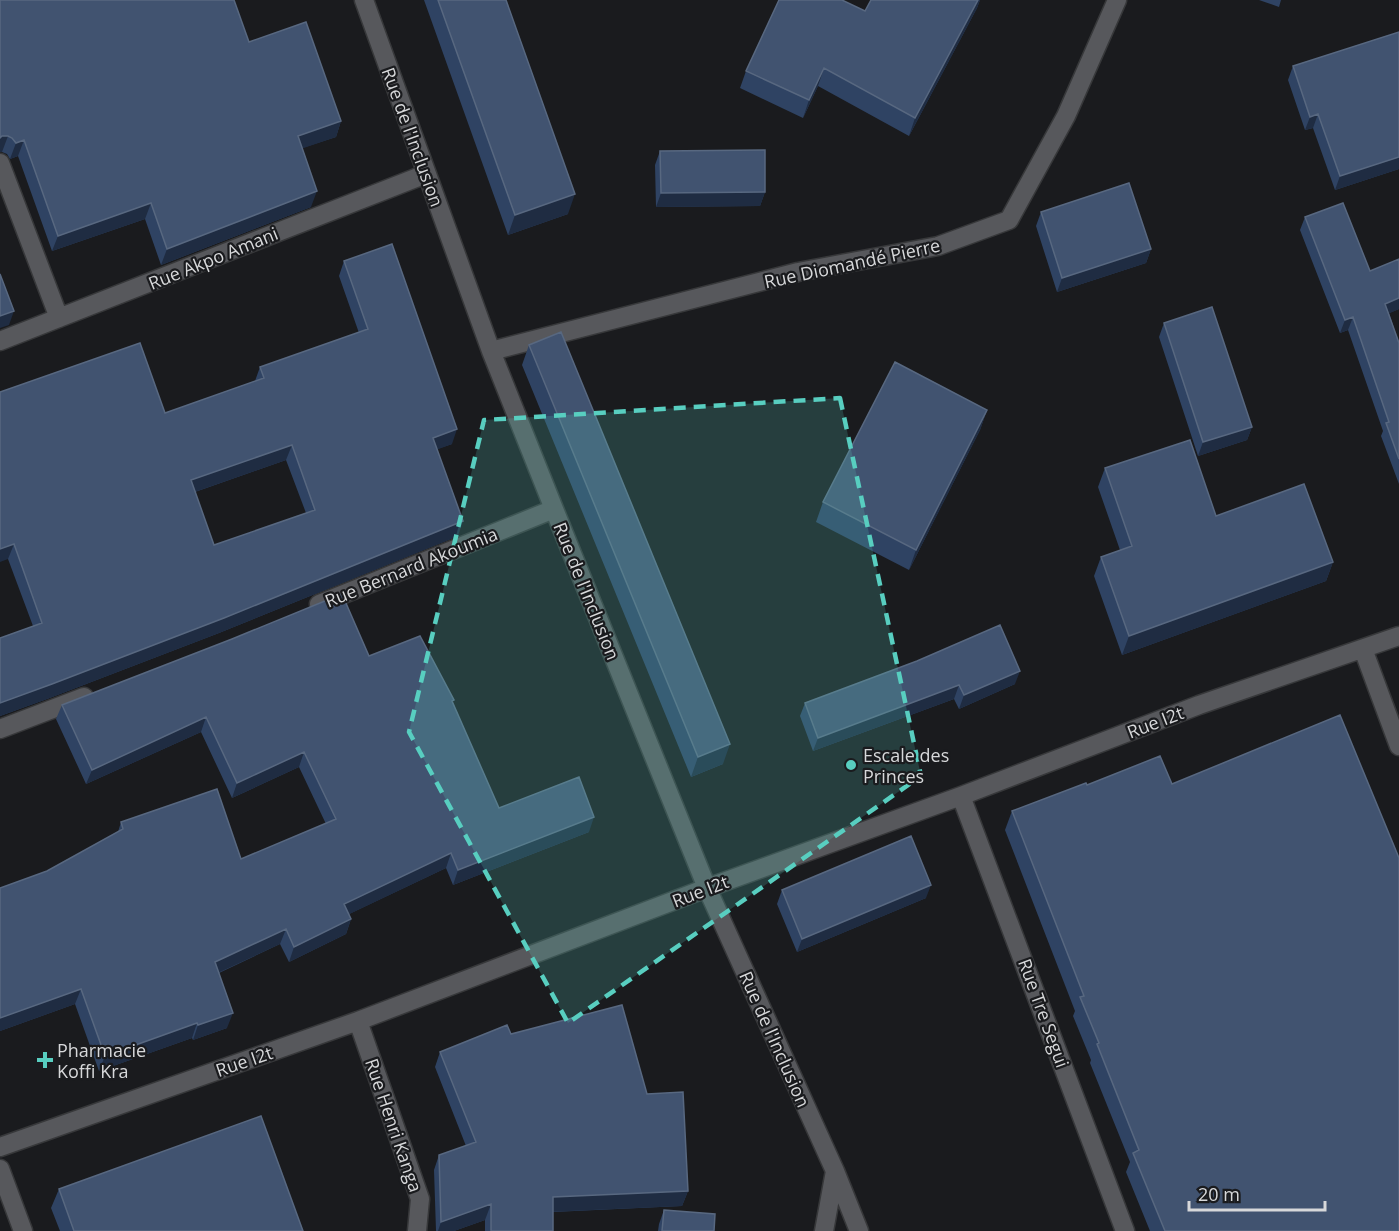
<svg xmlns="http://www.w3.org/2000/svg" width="1399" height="1231" viewBox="0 0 1399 1231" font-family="'Open Sans',sans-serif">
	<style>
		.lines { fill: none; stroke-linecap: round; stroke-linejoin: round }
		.minor-casing { stroke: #37383a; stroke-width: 21 }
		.minor { stroke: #57585c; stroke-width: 18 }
		.wall { fill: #2f4363; fill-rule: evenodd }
		.shaded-wall { fill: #1f2c42 }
		.building { fill: #415370; stroke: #586880; stroke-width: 1.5; fill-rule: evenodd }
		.marked { fill: #58cec0; fill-opacity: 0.2; stroke: #58cec0; stroke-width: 4.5; stroke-dasharray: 12 8; stroke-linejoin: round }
		.poi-dot { fill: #58cec0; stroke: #1a1b1e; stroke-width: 2 }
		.labels { text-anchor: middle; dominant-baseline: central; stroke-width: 4.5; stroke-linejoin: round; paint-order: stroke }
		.street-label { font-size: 18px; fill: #d7d8da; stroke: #1a1b1e }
		.poi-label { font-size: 18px; fill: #d7d8da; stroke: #1a1b1e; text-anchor: start }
	</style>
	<rect width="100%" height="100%" fill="#1a1b1e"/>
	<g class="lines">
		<g class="minor-casing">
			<path id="minor" d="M364,0L491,351L554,509L707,888L835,1171L859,1231
				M0,163L59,318
				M0,341L426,174
				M491,351L798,272L938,246L1009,220L1066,116L1117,0
				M319,604L554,509
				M1363,649L1399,746
				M0,729L84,697
				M961,796L1125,1231
				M358,1021L420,1199L417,1231
				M0,1147L358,1021L707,888L961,796L1199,705L1399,636
				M0,1169L23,1231
				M824,1231L835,1171"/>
		</g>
		<use href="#minor" class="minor"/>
	</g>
	<path class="wall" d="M0,0L249,42L341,121L336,137L302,148L311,207L161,265L145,219L52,251L18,156L10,159L7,154L2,152Z
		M424,0H506L568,214L508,235Z
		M871,0H980L977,8L909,136L818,86L803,118L740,88L746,71L865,11Z
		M1259,0H1281L1279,7Z
		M1399,32V169L1335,190L1313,128L1305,130L1288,80L1293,66Z
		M660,151L765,192L760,206L656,207L655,165Z
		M1041,212L1151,249L1146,263L1057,292L1036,226Z
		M1305,217L1370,271L1399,259V309L1389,313L1399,343V484L1381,436L1383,431L1348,330L1340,333L1300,230Z
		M344,261L452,444L437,449L458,536L219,633L47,699L0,716V638L33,626L8,559L0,392L165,413L255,381L260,367L359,333L339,276ZM286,460L306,513L214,545L195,492Z
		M1164,323L1252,427L1247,440L1198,456L1159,337Z
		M529,345L723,764L691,777L522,365Z
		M987,410L980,430L909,570L816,522L823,502Z
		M1105,468L1216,516L1333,562L1326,581L1122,655L1094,576L1101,557L1120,550L1098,487Z
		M369,656L453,703L499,808L589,832L453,885L446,868L349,914L351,919L346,934L289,962L280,944L219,973L227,1028L193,1040L192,1038L99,1071L75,1004L0,1031V888L47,871L118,832L121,822L241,859L326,824L299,767L232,798L201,732L86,784L56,719L62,705Z
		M917,661L1015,684L959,709L954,699L813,751L800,716L805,703Z
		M1172,784L1399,1231H1150L1126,1172L1130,1162L1090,1063L1091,1060L1073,1016L1075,1011L1005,830L1012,811L1087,785Z
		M782,890L926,898L797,952L777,904Z
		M511,1034L647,1094L688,1191L682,1206L553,1212V1231H485V1220L454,1231H436L434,1170L439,1155L466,1146L435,1067L440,1052Z
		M59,1189L303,1231H60L51,1208Z
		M664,1210L714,1231H658L659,1224Z"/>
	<path class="shaded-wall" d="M978,0H980L977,8L909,136L915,118Z
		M824,68L818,86L803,118L809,100Z
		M1318,114L1313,128L1305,130L1310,117Z
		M341,121L336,137L292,152L298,136Z
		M2,136H8L2,152H0V138Z
		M24,140L18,156L10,159L16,143Z
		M1399,157V169L1335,190L1340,176Z
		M317,191L311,207L161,265L167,249Z
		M765,192L760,206L656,207L661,193Z
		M575,194L568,214L508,235L515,215Z
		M151,203L145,219L52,251L58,236Z
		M1151,249L1146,263L1057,292L1062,278Z
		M1399,298V309L1381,317L1385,304Z
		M14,311L9,325L0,328V316Z
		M1353,317L1348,330L1340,333L1345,320Z
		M987,410L980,430L909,570L916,550Z
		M1252,427L1247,440L1198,456L1203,442Z
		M457,429L452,444L428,453L433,438Z
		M292,445L286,460L186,495L191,480Z
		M463,521L458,536L219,633L47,699L0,716V703Z
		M14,544L8,559L0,562V549Z
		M1333,562L1326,581L1122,655L1129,636Z
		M1020,671L1015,684L959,709L964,695Z
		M959,685L954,699L813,751L818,738Z
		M206,717L201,732L86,784L92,770Z
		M730,744L723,764L691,777L698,757Z
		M304,752L299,767L232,798L237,783Z
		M594,817L589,832L453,885L458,870Z
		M451,853L446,868L339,919L344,904Z
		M931,885L926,898L797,952L802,939Z
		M351,919L346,934L289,962L294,947Z
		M286,929L280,944L209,977L215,962Z
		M81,989L75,1004L0,1031V1018Z
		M233,1013L227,1028L193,1040L198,1025Z
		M197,1023L192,1038L99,1071L105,1056Z
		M688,1191L682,1206L547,1212L553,1197Z
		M491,1204L485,1220L454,1231H438L441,1222Z"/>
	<path class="building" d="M0,0H234L249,42L306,22L341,121L298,136L317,191L167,249L151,203L58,236L24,140L16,143L12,138L8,136H2L0,138Z
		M438,0H506L575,194L515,215Z
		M779,0H842L865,11L871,0H978L915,118L824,68L809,100L746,71Z
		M1399,32V157L1340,176L1318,114L1310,117L1293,66Z
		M765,150V192L661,193L660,151Z
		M1129,183L1151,249L1062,278L1041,212Z
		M1343,203L1370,271L1399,259V298L1385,304L1399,343V459L1386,423L1389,422L1353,317L1345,320L1305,217Z
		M392,244L457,429L433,438L463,521L224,618L52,684L0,703V638L42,623L14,544L0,549V392L140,343L165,413L264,378L260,367L368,329L344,261ZM292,445L315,510L214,545L191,480Z
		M0,274L14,311L0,316Z
		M1212,307L1252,427L1203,442L1164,323Z
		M561,332L730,744L698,757L529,345Z
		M895,362L987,410L916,550L823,502Z
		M1190,440L1216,516L1304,484L1333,562L1129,636L1101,557L1132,546L1105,468Z
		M342,594L369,656L420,636L454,700L452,701L499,808L579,777L594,817L458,870L451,853L344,904L351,919L294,947L286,929L215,962L233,1013L198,1025L197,1023L105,1056L81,989L0,1018V888L47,871L123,829L121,822L217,789L241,859L336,819L304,752L237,783L206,717L92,770L62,705L232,639Z
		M1000,625L1020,671L964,695L959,685L818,738L805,703L917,661Z
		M1340,715L1399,858V1231H1165L1133,1153L1139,1150L1097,1044L1099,1043L1080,997L1084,996L1012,811L1086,783L1087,785L1160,756L1172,784Z
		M911,836L931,885L802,939L782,890Z
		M622,1005L647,1094L683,1092L688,1191L553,1197V1231H491V1204L441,1222L439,1155L476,1142L440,1052L507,1025L511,1034Z
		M261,1116L303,1231H74L59,1189Z
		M664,1210L715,1214L714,1231H662Z"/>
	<path class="marked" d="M840,398L921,776L568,1023L409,732L484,420Z"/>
	<g class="poi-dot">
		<circle cx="851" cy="765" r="6"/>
		<path d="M42 1051h6v6h6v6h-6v6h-6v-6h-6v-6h6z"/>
	</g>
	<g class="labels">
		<g class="street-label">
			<text transform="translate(413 137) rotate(70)">Rue de l'Inclusion</text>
			<text transform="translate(213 258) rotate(-22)">Rue Akpo Amani</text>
			<text transform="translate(852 263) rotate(-12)">Rue Diomandé Pierre</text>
			<text transform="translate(411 567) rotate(-22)">Rue Bernard Akoumia</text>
			<text transform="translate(587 591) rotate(68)">Rue de l'Inclusion</text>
			<text transform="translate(1155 722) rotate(-21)">Rue I2t</text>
			<text transform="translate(700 891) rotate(-21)">Rue I2t</text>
			<text transform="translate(1044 1013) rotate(70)">Rue Tre Segui</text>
			<text transform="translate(775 1039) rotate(66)">Rue de l'Inclusion</text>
			<text transform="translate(244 1061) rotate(-19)">Rue I2t</text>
			<text transform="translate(394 1125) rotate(71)">Rue Henri Kanga</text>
		</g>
		<g class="poi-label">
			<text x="863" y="755">Escale des<tspan x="863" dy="21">Princes</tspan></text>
			<text x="57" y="1050">Pharmacie<tspan x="57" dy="21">Koffi Kra</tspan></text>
		</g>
	</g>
	<path d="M1189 1201v9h136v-9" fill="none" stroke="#d7d8da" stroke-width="3"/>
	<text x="1198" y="1201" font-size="18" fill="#d7d8da" stroke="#1a1b1e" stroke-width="4.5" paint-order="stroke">20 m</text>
</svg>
